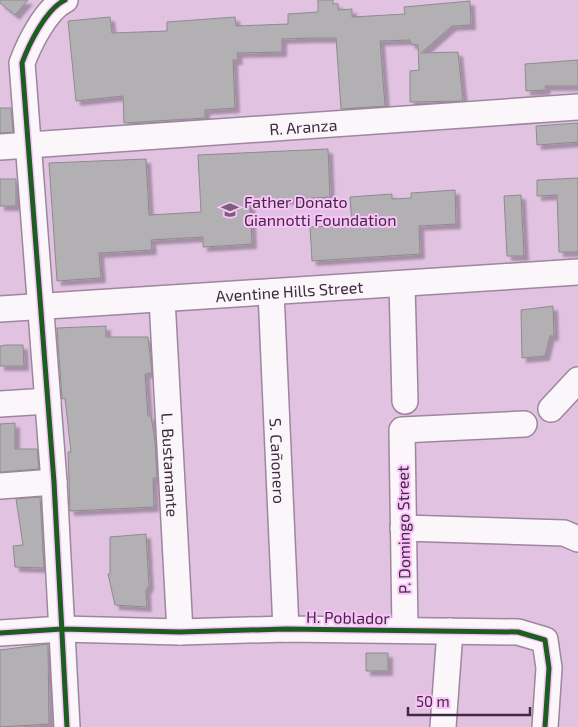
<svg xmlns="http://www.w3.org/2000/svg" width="578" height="727" viewBox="0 0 578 727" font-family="'Exo 2',sans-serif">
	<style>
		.building { fill: #b2b0b3; stroke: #8d8b8e; filter: url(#shadow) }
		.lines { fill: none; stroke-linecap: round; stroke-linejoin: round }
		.minor-casing { stroke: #9d869e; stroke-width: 28 }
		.minor { stroke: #faf6fa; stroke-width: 25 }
		.cycleway-casing { stroke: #fbc2fb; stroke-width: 8 }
		.cycleway { stroke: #1b5e20; stroke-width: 5 }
		.labels { text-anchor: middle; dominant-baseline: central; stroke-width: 4; stroke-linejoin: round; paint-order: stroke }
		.street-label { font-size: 16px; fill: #402a40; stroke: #fbc2fb }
		.poi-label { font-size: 16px; fill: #402a40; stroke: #fbc2fb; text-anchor: start }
	</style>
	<defs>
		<filter id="shadow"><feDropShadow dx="4.5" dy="4.5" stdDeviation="1" flood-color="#0004"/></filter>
	</defs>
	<rect width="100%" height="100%" fill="#e1c3e1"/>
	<path class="building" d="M0,0H28L15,15L0,3Z
		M318,0H333V4H338V10L352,9V17L405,14L404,7L470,1L471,25L452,26L421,53L458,52L463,101L410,102V71L419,70L418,45L411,44L410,40L380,41L385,106L341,109L336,38H310L282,39V52L237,53L238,60H233L235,108L205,110V118L124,123L123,96L76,101L68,21L110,17L112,33L167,31V22L235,17L236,26L288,24V14L318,12Z
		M578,60V86H545L546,90L526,91L525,64Z
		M0,108H11L13,132L0,133Z
		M578,123V142L537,145L536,126Z
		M328,149L330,197L250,202L252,244L203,247V237L151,240L152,250L99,253L101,278L57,281L49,163L146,159L149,215L201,212L198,155Z
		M578,178V252H559L557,195L537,196V180Z
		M0,179H16V206H0Z
		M455,190L456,224L419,226L420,254L312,261L310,227L352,225L350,197L392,194V199L411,198V193Z
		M521,195L524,256H507L504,196Z
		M553,306L554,336H550L545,356L522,358L521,310Z
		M106,326V337H148L152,373L145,374L148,416H151L155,441L157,478H153L154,507L70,511L68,452H71L65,398L62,399L57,328Z
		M6,345H23L24,366H0V346Z
		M15,423V449H37L39,469L0,472V424Z
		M40,497L44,568L15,567L13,546L23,545L16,499Z
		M146,534L149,585L146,591L147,607L115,605L108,574H110V537Z
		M48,644L49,724L0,727V650Z
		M366,653H388V671H366Z"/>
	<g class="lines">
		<g class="minor-casing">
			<g id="minor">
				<path d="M65,0C46,9 29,44 22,63L54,482L67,727"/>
				<path id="s1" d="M0,147L578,107"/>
				<path d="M402,284L405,401"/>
				<path id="s2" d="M271,292L286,629"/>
				<path id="s3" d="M162,299L180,632"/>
				<path id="s4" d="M0,309L578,272"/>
				<path d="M0,404L48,401"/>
				<path d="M551,409L578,380"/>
				<path d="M0,486L54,482"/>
				<path d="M403,528L564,533L578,539"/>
				<path d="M405,630L402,430L524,424"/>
				<path d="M0,633L62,629L180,632L286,629L518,632L545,640L549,668L545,727"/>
				<path d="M443,727L450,631"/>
			</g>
		</g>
		<use href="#minor" class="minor"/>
		<g class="cycleway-casing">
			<path id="cycleway" d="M65,0C46,9 29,44 22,63L54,482L67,727
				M0,633L62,629L180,632L286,629L518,632L545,640L549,668L545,727"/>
		</g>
		<use href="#cycleway" class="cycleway"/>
	</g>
	<defs>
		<g id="school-bare" transform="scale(1.35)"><path d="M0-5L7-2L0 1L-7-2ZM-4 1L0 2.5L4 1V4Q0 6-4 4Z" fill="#786078" stroke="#fbc2fb" stroke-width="2.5" paint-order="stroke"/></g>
	</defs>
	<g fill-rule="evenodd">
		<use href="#school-bare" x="230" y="210"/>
	</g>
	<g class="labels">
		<g class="street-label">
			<text stroke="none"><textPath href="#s1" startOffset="304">R. Aranza</textPath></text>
			<text stroke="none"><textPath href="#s4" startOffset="290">Aventine Hills Street</textPath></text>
			<text stroke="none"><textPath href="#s2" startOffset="169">S. Cañonero</textPath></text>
			<text stroke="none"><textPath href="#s3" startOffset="166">L. Bustamante</textPath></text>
			<text transform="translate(403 530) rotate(-91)">P. Domingo Street</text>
			<text transform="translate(348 617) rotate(1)">H. Poblador</text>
		</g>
		<g class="poi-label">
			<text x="244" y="201">Father Donato<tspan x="244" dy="18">Giannotti Foundation</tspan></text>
		</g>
	</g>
	<path d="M408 707v8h122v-8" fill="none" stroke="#402a40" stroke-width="2.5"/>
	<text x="416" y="707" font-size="15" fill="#402a40" stroke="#fbc2fb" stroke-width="4" paint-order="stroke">50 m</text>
</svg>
